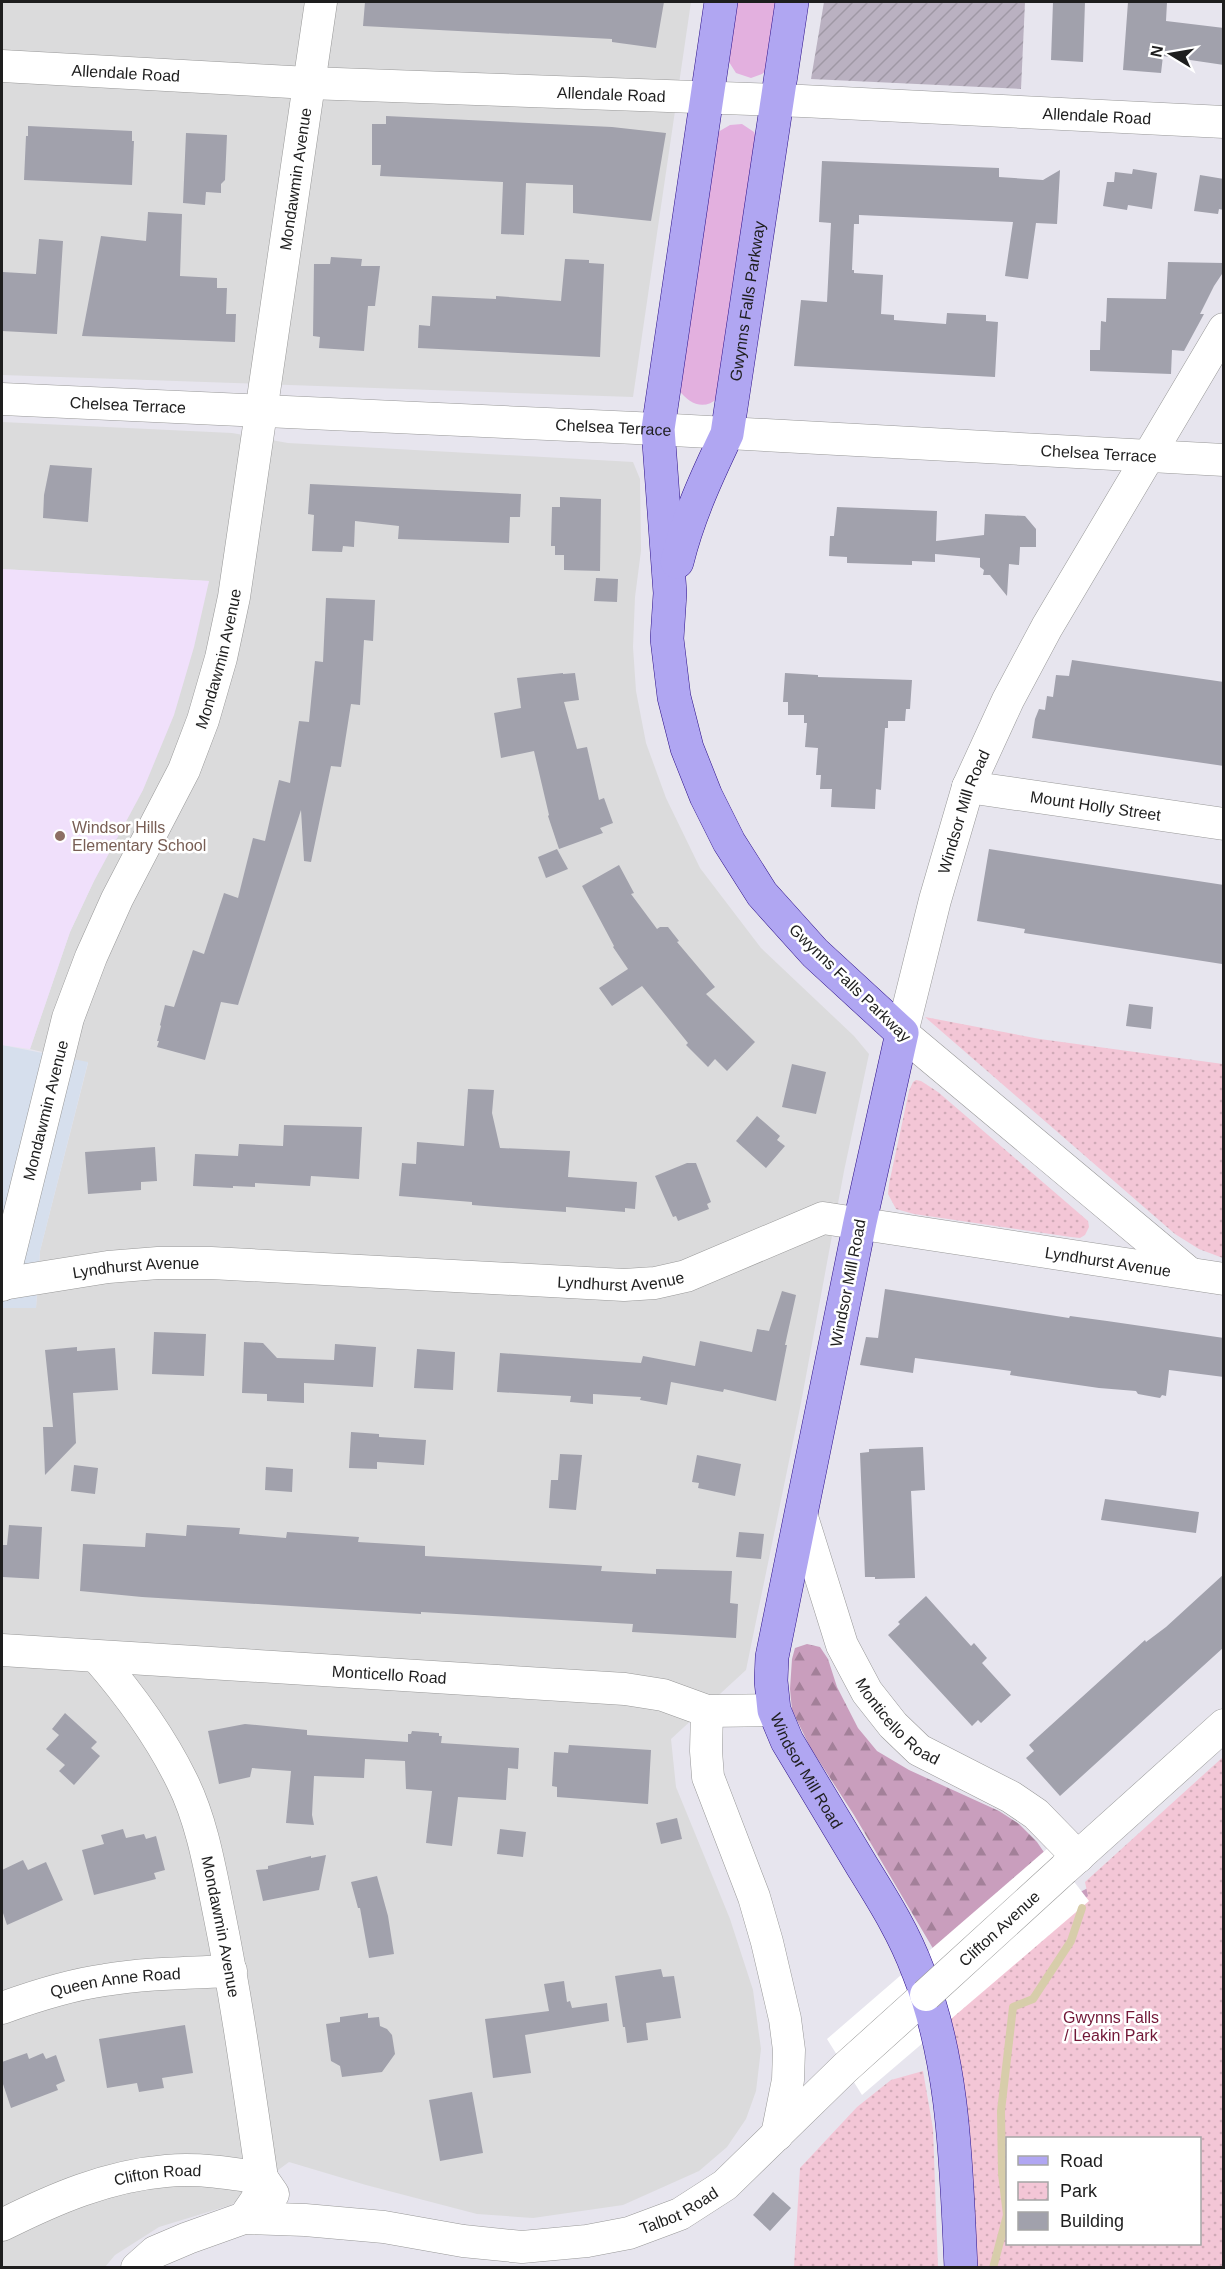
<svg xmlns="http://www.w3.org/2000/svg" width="1225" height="2269" viewBox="0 0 1225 2269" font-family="Helvetica,sans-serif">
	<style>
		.residential { fill: #dbdbdc }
		.commercial { fill: #d6dfed }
		.education { fill: #f0e0fb }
		.construction { fill: url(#construction-furrows) }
		.grass { fill: #e3b0df }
		.forest { fill: url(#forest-firs); fill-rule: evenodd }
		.park { fill: url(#park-dots); fill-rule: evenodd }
		.pier { fill: #fff }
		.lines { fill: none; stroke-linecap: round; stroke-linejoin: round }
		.stream { stroke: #d7cdaa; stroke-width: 8 }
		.building { fill: #a1a1ac }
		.minor-casing { stroke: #989898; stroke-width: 33 }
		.major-casing { stroke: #2c1088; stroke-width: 34 }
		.minor { stroke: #fff; stroke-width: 32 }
		.major { stroke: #b0a6f2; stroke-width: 33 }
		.minor-bridge-casing { stroke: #989898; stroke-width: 33; stroke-linecap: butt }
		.minor-bridge { stroke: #fff; stroke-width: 32 }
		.education-dot { fill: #8d6e63; stroke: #fff; stroke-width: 2 }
		.labels { text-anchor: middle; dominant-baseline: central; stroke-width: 5; stroke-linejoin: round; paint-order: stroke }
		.street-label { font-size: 16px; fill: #1e1e1e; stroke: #fff }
		.education-label { font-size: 16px; fill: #785e54; stroke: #fff; text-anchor: start }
		.park-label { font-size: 16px; fill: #711737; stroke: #fff }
	</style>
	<defs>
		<pattern id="construction-furrows" width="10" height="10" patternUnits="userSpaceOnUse" patternTransform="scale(1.5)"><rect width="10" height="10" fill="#bab1c1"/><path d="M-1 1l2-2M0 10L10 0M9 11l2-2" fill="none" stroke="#9f98a5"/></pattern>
		<pattern id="forest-firs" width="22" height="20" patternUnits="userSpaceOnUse" patternTransform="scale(1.5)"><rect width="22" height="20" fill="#c99ebd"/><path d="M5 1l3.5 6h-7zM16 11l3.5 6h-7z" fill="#a38099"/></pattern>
		<pattern id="park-dots" width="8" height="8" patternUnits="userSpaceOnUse" patternTransform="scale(1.5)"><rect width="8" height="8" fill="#f3c6d6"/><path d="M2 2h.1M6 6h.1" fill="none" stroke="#d0aab7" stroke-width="1.8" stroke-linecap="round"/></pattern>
	</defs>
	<rect width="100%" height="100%" fill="#e7e5ee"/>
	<path class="residential" d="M2,2H691L633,397L2,375Z
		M2,422L232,433L288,443L633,462L640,479L641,551L635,597L633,647L636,691L646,743L666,798L700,868L761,948L854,1036L869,1054L844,1171L801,1403L746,1670L671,1739L676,1787L730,1919L753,1990L761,2049L756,2091L746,2119L727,2147L699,2171L623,2205L533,2218L477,2214L366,2185L289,2162L231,2205L159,2227L115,2255L105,2267L2,2268V1308H36L40,1251L88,1063L30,1049L70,932L93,883L209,581L2,569Z"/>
	<path class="commercial" d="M2,1045L88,1062L40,1251L36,1308H2Z"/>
	<path class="education" d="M2,569L209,581L194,647L174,715L143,790L93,883L70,932L30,1049L2,1045Z"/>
	<path class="construction" d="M824,2H1025L1021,89L811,79Z"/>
	<path class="grass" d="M735,2H779L767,70L762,74L751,78L736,73L729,62Z
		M742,124L754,132L758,141L718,398C704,411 689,404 679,390L718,132L730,125Z"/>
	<path class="forest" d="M807,1644L820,1647L828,1659L837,1687L858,1728L877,1751L909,1770L999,1811L1019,1824L1037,1842L1050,1861L1080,1892L1092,1886L1174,1815L1223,2267H986L970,2011L854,1815L810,1747L792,1710L790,1689L792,1659L795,1648ZM1008,2138H1200V2244H1008Z"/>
	<path class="park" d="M925,1017L1040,1039L1223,1064V1258L1199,1249L1175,1234Z
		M916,1080L921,1081L938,1092L1088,1221L1089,1227L1085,1235L1080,1238L1071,1237L914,1214L896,1209L888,1194L889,1184L909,1091L913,1082Z
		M1223,1757V2267H974L946,2021L1088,1896L1085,1882ZM1008,2138H1200V2244H1008Z
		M923,2071L933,2129L938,2267H794L800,2168L857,2107L891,2080Z"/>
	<path class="pier" d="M1048,1848L1089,1901L862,2095L827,2039Z"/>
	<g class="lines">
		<path class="stream" d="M993,2268L1007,2215L1002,2174L1001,2111L1013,2007L1033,1999L1071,1941L1082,1908"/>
	</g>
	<path class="building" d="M365,2H664L656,48L612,42V39L363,26Z
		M1053,2H1085L1083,62L1051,60Z
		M1128,2H1167L1166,21L1224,28V65L1163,56L1161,73L1123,70Z
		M386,116L612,127L666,133L651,221L573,213V185L526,183L524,235L501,234L503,182L380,176L381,165H372V124H386Z
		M28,126L132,131V141H134L132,185L24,180L26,136H28Z
		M186,133L227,135L225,180L221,184V193L206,192L205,205L183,203Z
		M822,161L999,168V177L1043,180L1060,170L1057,224L1036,223L1028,279L1005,276L1013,222L859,215V224H854L852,270H854V273L883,275L881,314L894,315V320L946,324L947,313L986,315V321L998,322L995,377L794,366L801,300L827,302L831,223L819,222Z
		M1133,169L1157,173L1152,209L1128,205L1127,210L1103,206L1107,182H1114L1115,172L1132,174Z
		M1200,175L1224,179V210L1219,209L1218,214L1194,211Z
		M148,212L182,214L180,276L217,278V288H227L226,314H236L235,342L82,336L101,236L146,241Z
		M39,239L63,241L57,334L2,331L3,272L36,274Z
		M331,257L362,259L361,266H380L375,306H368L364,351L319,348L320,337L313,336L314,264H330Z
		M565,259L589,260V263L604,264L600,357L418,348L419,325L430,326L432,296L496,299V296L561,301Z
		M1168,262L1224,263V271L1214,286L1200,314H1204L1184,351L1172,350L1171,374L1090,371V350H1100L1101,321L1106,322L1107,298L1166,299Z
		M50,465L92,468L88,522L43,518L44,495Z
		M310,484L521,494L520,517H510L509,543L398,539L399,526L355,521L354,547L343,546L342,552L312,551L314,515L308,514Z
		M560,497L601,499L600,571L564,570V555H555V546H551L552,507H560Z
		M837,507L937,511L936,541L984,535L985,514L1025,516L1036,529V547H1020L1019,565L1009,564L1007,596L990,575H983L984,570L980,567V558L935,554V562L912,561V565L847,563V557L829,556L830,536H834Z
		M596,578L618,579L617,602L594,601Z
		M326,598L375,600L373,641L364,640L360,705L351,704L341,767L331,766L311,862L304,861L301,810L238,1005L221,1002L205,1060L157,1047L159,1041H157L161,1026L160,1025L165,1005L174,1007L193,950L204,954L224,893L238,898L253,838L265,841L279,780L290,783L299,721L309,722L315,661L323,662Z
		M1072,660L1224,682V766L1032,738L1035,719L1039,709L1045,710L1047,696L1053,697L1056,675L1069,676Z
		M563,673V674L575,673L579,700L564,702L577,749L587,747L599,800L604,798L613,823L600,828L603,833L559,849L548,816L549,815L534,751L501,758L494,713L521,708L517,678Z
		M785,673L818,675V677L912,680L910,709H906L905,721H888V728H885L881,790L876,789L875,809L831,807L832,789H820L821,775H816L818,748L805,747L807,723H804V715H788V702H783Z
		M557,849L568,869L546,878L538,857Z
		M989,849L1224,885V953L1222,964L1024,933L1025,929L977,921Z
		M619,865L634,893L631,894L657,929L660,927H668L679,941L677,942L715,987L706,994L755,1042L727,1071L715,1059L708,1067L686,1045L688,1043L642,986L612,1006L599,988L628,969L613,947L614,946L582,886Z
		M1129,1004L1153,1007L1151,1029L1126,1026Z
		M792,1064L826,1072L816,1114L782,1107Z
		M468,1089L494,1090L492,1113L500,1148L570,1151L568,1177L637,1182L635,1209L625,1208V1212L566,1207V1212L524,1209L472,1205V1202L399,1196L402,1163L416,1164L417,1142L464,1146Z
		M757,1116L780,1136L777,1140L785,1146L766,1168L736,1141Z
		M284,1125L362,1127L359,1179L311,1176L310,1186L255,1183V1187L233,1186V1188L193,1186L195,1154L238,1156L239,1144L283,1146Z
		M155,1147L157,1181L141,1182V1190L88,1194L85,1152Z
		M687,1163H696L711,1202L707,1204L709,1209L678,1221L676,1216L673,1217L655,1176Z
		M885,1289L1069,1318L1070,1316L1107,1321L1224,1338V1377L1169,1370L1166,1396L1162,1395L1160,1398L1138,1394L1136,1391L1099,1388L1010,1375L1011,1371L915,1358L913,1373L860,1365L866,1337L878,1338Z
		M782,1291L796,1295L785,1345H787L776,1401L724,1389L723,1392L671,1382L667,1405L640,1400L641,1397L593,1394V1404L570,1402L571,1396L497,1392L500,1353L641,1363L643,1356L695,1366L700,1341L752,1352L757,1329L769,1331Z
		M154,1332L206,1334L204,1376L152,1374Z
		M244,1342L263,1343L277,1358L334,1360L335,1344L376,1347L373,1387L304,1383V1403L267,1401V1394L242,1393Z
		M77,1347V1351L115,1348L118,1390L73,1393L76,1443L45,1475L43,1427H53L45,1350Z
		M417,1349L455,1352L453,1390L414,1388Z
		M351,1432L379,1434V1437L426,1440L424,1465L377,1462V1469L349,1468Z
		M923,1447L925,1490L911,1491L915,1578L875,1579V1577H865L860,1453L869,1452V1449Z
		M560,1454L582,1455L576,1510L549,1508L551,1480H558Z
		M697,1455L741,1464L735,1496L698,1488L699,1483L692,1482Z
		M74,1465L98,1468L95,1494L71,1491Z
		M266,1467L293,1469L292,1492L265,1490Z
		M1105,1499L1199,1512L1196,1533L1101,1520Z
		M9,1525L42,1527L39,1579L3,1577V1545H7Z
		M187,1525L240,1528L239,1534L286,1538L287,1532L359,1537L358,1542L425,1546V1556L602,1566L601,1571L656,1574V1569L732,1571L730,1603L738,1604L736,1638L632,1632L633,1624L421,1612V1614L142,1597L80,1591L83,1544L145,1547L146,1533L186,1536Z
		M739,1532L764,1534L761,1559L736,1557Z
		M1224,1574V1647L1060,1796L1026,1758L1034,1751L1029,1745L1145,1640L1146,1642L1166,1627Z
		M926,1596L971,1646L974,1643L987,1658L982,1663L1011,1695L981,1723L978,1720L972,1726L888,1635L900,1624L898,1622Z
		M65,1713L97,1742L91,1748L100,1756L74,1785L59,1771L65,1765L46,1749L59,1735L52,1729Z
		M245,1724L307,1730V1735L408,1742V1734H411L412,1731L439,1733V1736H442L441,1743L519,1748L518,1769L508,1768L506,1800L458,1797L452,1846L426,1843L432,1791L406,1789L405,1761L365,1759L364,1778L314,1776L312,1815L314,1825L286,1823L291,1771L252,1768L250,1777L219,1784L208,1731Z
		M569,1745L651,1750L648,1804L557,1797V1787L552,1786L554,1752L568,1753Z
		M677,1818L682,1839L661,1844L656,1823Z
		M123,1829L126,1838L144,1834L146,1839L156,1836L165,1870L154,1873L156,1879L94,1895L82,1850L104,1844L101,1835Z
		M500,1829L526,1832L523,1857L497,1854Z
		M326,1855L319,1890L263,1901L256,1870L268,1869V1866L311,1856V1858Z
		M23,1860L28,1870L46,1862L63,1900L7,1925L2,1910V1870Z
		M377,1876L388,1916L394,1954L369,1958L360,1908H358L351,1882Z
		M661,1969L663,1977L674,1976L681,2018L646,2023L648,2040L627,2043L625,2027H623L615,1976Z
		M564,1981L567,2002L570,2001L572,2008L607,2003L609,2021L525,2035L531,2073L493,2078L485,2019L549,2011L544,1984Z
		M368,2013V2018L379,2017L380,2026L387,2029L392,2035L395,2054L382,2072L342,2077L340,2066L331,2061L326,2024L340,2022V2017Z
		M185,2025L193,2073L162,2078L164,2088L139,2092L137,2083L107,2088L99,2039Z
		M27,2053L29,2059L43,2053L46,2059L56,2055L65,2081L56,2085L58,2090L11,2108L2,2081V2062Z
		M472,2092L483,2153L440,2161L429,2100Z
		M773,2192L791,2208L770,2231L753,2215Z"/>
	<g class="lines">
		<g class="minor-casing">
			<g id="minor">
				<path id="s1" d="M2,66L309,83L802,101L1224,122"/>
				<path id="s2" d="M2,399L636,428L1224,460"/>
				<path id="s3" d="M968,787L1224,824"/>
				<path id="s4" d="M1189,1273L902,1033L935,900L968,787L1008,700L1047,627L1224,329"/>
				<path id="s5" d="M2,1284L108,1267L158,1263H211L624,1285L655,1283L686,1276L823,1218L1224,1279"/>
				<path id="s6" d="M2,1285L68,1018L91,957L117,899L184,770L203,720L221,658L234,597L321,2"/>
				<path id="s7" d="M802,1517L842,1645L867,1692L893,1725L919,1750L1011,1797L1036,1814L1078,1857"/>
				<path id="s8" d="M2,1650L625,1689L663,1695L707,1711L774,1710"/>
				<path id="s9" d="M97,1657C130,1695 160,1736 182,1781C202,1821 210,1869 219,1913C237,2001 249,2090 262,2178L257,2199L244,2218"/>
				<path d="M707,1711L706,1751L708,1777L754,1897L767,1942L785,2019L789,2050L788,2080L777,2135"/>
				<path d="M1064,1869L1224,1725"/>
				<path id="s10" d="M2,2008C35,1996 69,1985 105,1980C146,1973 189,1973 231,1971"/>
				<path id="s11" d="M2,2225C54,2199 107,2176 166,2171C198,2168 230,2173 262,2178L273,2194"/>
				<path id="s12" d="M137,2268L155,2252L188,2238L244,2218L305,2220L384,2227L463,2241L522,2247L587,2241L629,2233L680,2214L725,2185L845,2068L926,1995"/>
			</g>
		</g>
		<g class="major-casing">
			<g id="major">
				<path id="s13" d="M721,2L658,429L670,593L667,639L674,697L687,748L706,796L729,842L762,894L815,953L902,1033L860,1222L772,1657L771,1681L774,1710L787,1741C812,1783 837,1824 862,1866C883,1900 904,1933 918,1971C955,2064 956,2168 961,2268"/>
				<path id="s14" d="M677,562C688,517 707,476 727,434L792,2"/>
			</g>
		</g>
		<use href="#minor" class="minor"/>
		<use href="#major" class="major"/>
		<g class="minor-bridge-casing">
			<g id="minor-bridge">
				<path id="s15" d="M926,1995L1064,1869"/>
			</g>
		</g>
		<use href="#minor-bridge" class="minor-bridge"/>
	</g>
	<circle class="education-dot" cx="60" cy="836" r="6"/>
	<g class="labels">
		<g class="street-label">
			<text stroke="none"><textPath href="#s1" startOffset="124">Allendale Road</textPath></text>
			<text stroke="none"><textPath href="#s1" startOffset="610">Allendale Road</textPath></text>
			<text stroke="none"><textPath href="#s1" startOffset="1096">Allendale Road</textPath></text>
			<text stroke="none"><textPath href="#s6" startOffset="1152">Mondawmin Avenue</textPath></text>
			<text stroke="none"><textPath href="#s14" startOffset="272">Gwynns Falls Parkway</textPath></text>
			<text stroke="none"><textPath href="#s2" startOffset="126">Chelsea Terrace</textPath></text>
			<text stroke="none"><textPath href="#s2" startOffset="612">Chelsea Terrace</textPath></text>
			<text stroke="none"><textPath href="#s2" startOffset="1098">Chelsea Terrace</textPath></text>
			<text stroke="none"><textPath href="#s6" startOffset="666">Mondawmin Avenue</textPath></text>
			<text stroke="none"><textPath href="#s3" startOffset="129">Mount Holly Street</textPath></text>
			<text stroke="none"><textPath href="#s4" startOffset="604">Windsor Mill Road</textPath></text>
			<text transform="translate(850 983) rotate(44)">Gwynns Falls Parkway</text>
			<text stroke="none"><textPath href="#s6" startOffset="180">Mondawmin Avenue</textPath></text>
			<text stroke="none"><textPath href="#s5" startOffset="1124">Lyndhurst Avenue</textPath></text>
			<text stroke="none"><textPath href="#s5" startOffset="135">Lyndhurst Avenue</textPath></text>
			<text stroke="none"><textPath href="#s5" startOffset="621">Lyndhurst Avenue</textPath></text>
			<text transform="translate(848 1283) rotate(-79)">Windsor Mill Road</text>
			<text stroke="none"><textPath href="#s8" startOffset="388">Monticello Road</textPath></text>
			<text stroke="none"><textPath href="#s7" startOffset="230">Monticello Road</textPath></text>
			<text stroke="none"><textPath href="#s13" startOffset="1875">Windsor Mill Road</textPath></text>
			<text stroke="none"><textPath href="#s9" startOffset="302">Mondawmin Avenue</textPath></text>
			<text stroke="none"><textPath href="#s15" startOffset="99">Clifton Avenue</textPath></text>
			<text stroke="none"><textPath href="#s10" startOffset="117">Queen Anne Road</textPath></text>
			<text stroke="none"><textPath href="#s11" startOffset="165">Clifton Road</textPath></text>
			<text stroke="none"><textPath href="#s12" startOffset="562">Talbot Road</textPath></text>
		</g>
		<g class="education-label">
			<text x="72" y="827">Windsor Hills<tspan x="72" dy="18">Elementary School</tspan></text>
		</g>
		<g class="park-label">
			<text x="1111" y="2017">Gwynns Falls<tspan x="1111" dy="18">/ Leakin Park</tspan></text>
		</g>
	</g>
	<rect width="1225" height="2269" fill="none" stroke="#1e1e1e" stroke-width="6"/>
	<rect x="1006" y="2137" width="195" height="108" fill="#ffffff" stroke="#a5a5a5" stroke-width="1.5"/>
	<rect x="1018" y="2156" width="30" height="9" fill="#b0a6f2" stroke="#a5a5a5" stroke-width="1.5"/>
	<text x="1060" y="2167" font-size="18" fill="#1e1e1e">Road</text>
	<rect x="1018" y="2182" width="30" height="18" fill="url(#park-dots)" stroke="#a5a5a5" stroke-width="1.5"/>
	<text x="1060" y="2197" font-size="18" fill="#1e1e1e">Park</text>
	<rect x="1018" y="2212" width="30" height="18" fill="#a1a1ac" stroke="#a5a5a5" stroke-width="1.5"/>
	<text x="1060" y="2227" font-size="18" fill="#1e1e1e">Building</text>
	<g transform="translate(1171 54) rotate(281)" stroke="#ffffff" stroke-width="4.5" paint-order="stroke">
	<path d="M0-4.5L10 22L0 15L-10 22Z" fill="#1e1e1e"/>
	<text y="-9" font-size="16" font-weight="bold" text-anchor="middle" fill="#1e1e1e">N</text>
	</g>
</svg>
